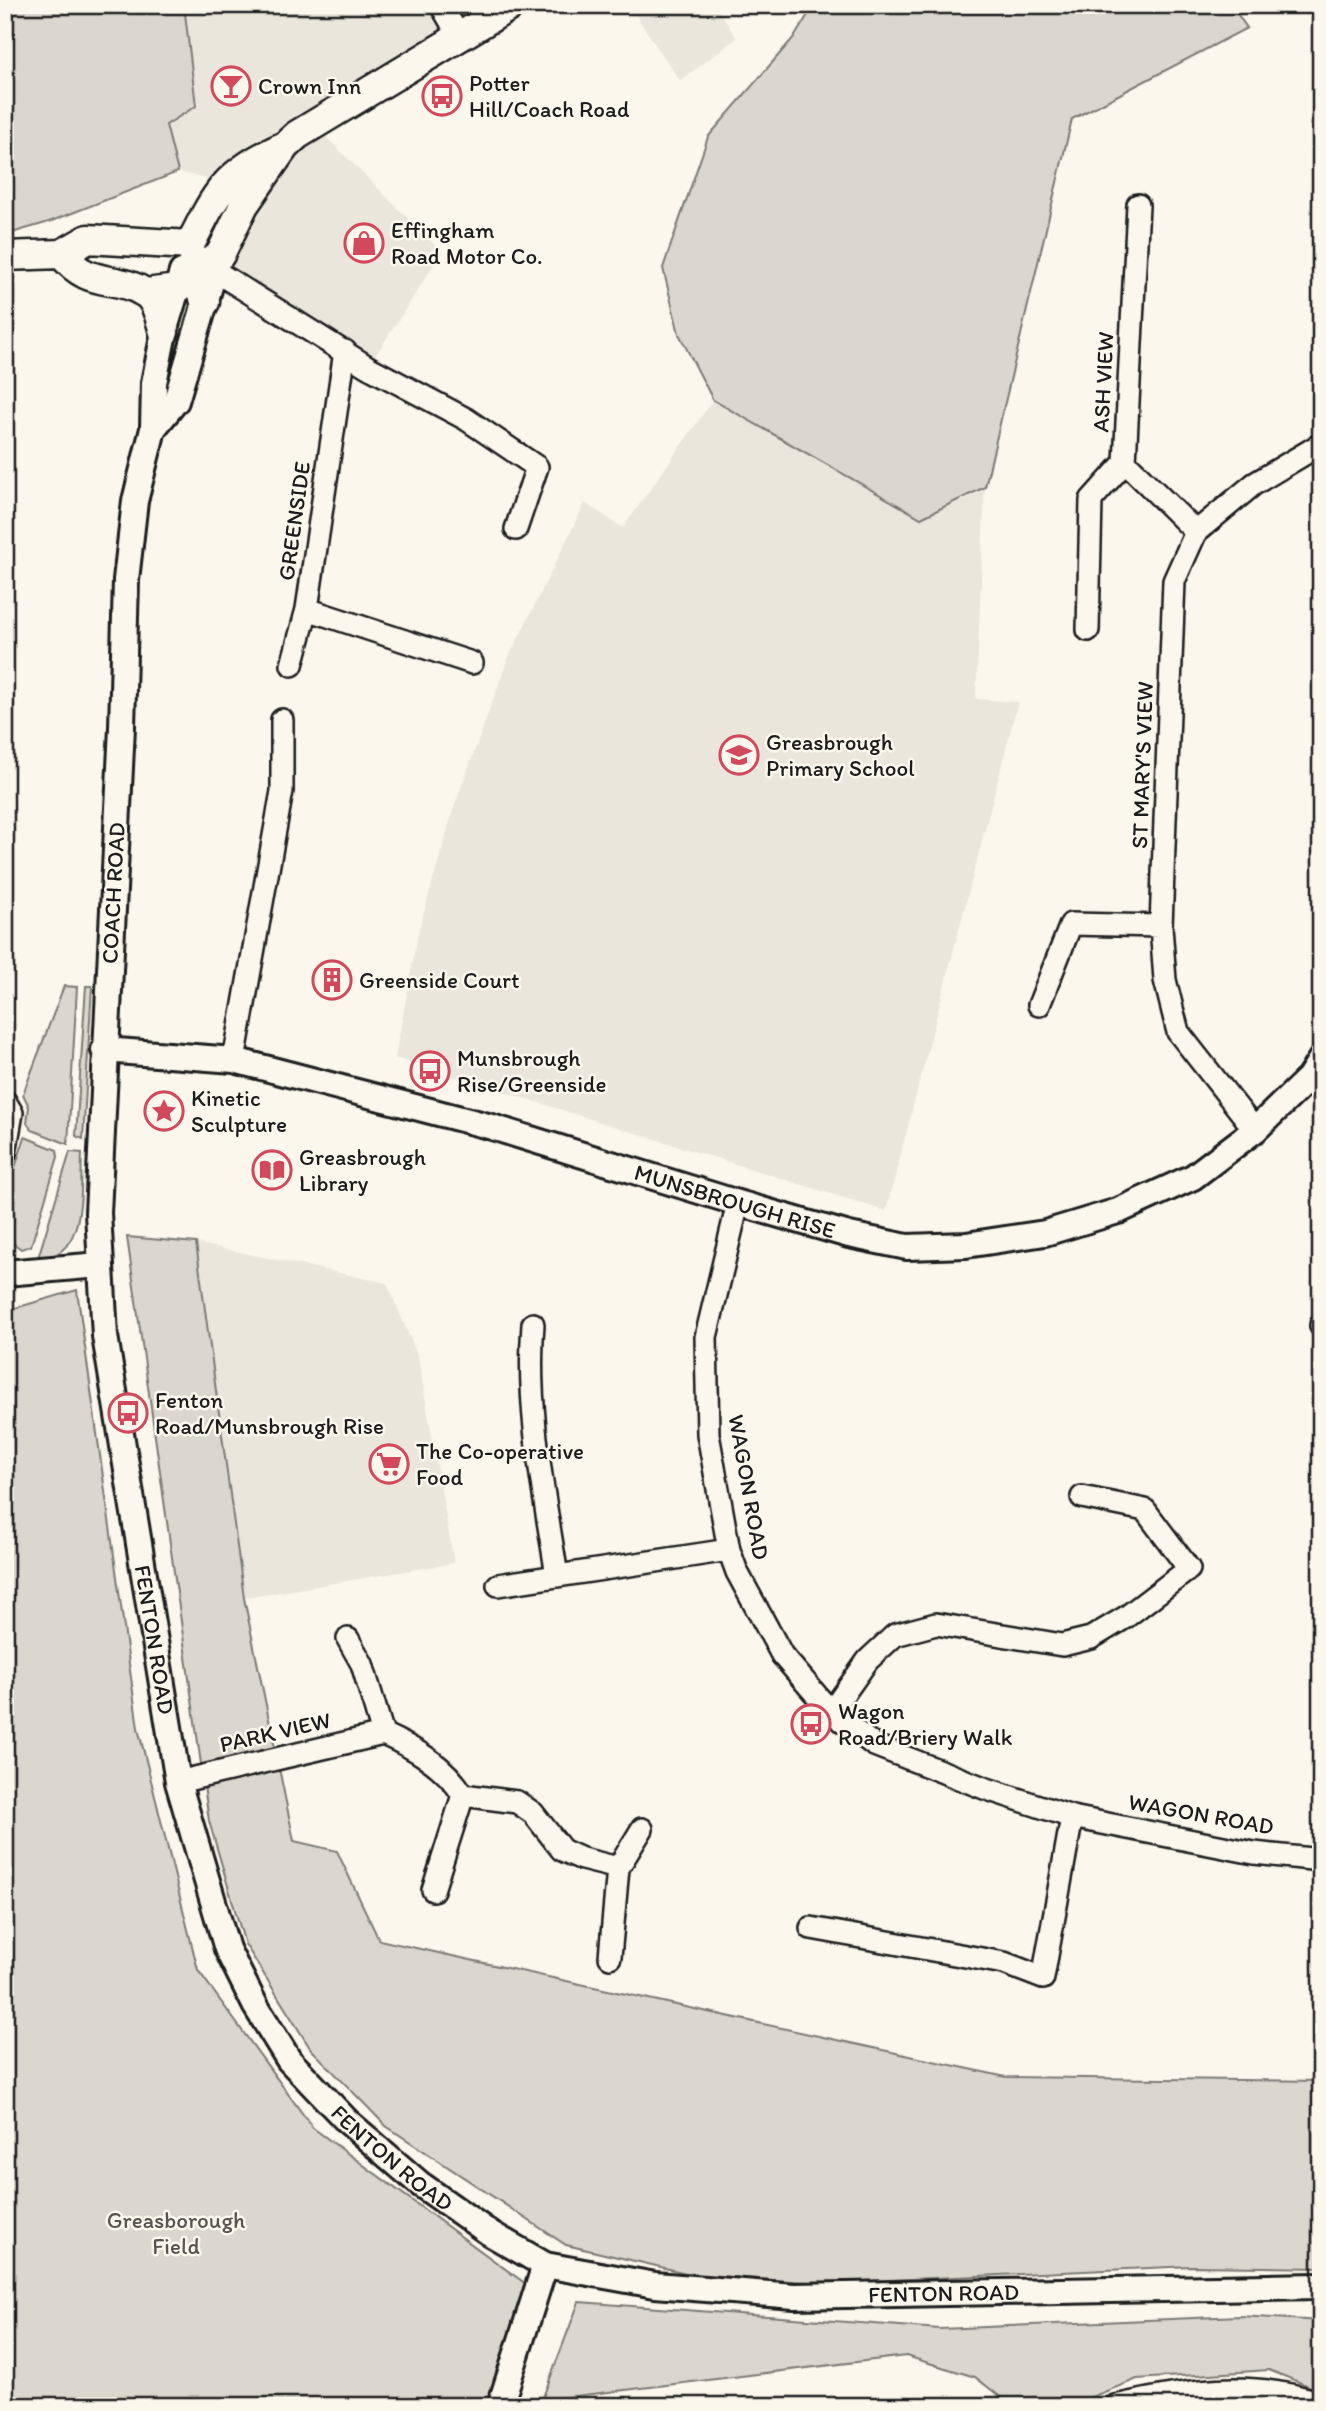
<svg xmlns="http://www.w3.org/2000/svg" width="1326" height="2411" viewBox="0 0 1326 2411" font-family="Itim,sans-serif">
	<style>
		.built { fill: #eae6dc }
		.green { fill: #dad7ce; stroke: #7b7a75; stroke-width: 2 }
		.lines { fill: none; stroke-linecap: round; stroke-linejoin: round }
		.minor-casing { stroke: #1c1c1c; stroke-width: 26 }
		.tertiary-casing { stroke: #1c1c1c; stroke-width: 30 }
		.secondary-casing { stroke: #1c1c1c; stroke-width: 33 }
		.minor { stroke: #fbf7ec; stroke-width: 21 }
		.tertiary { stroke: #fbf7ec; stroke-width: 24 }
		.secondary { stroke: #fbf7ec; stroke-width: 28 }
		.labels { text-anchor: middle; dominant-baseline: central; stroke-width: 5; stroke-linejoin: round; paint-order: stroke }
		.poi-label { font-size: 23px; fill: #1c1c1c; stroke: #fbf7ec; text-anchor: start }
		.street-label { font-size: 23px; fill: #1c1c1c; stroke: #fbf7ec }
		.park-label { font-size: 23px; fill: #555451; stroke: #fbf7ec }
	</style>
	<rect width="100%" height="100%" fill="#fbf7ec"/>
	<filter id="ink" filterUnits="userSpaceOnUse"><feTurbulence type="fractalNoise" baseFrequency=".0143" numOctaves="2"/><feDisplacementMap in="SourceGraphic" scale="14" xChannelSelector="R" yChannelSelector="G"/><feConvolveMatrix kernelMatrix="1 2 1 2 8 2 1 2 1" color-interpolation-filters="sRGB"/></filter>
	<g filter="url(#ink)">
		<path class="built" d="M184,5H512L314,125L442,252L368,367L190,245L225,183L178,172L165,125L196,106Z
			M629,5H715L737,38L680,81Z
			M713,400L921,518L985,487L976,699L1018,702L886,1211L395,1058L418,933L454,807L508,659L585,503L623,528Z
			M196,1243L387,1283L418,1357L454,1563L244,1598Z"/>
		<path class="green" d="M5,5H184L196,106L166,125L178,172L49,222L5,235Z
			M814,5H1231L1247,28L1072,119L985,487L921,518L713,400L679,334L663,268L708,137L795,36Z
			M64,986L77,987L68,1144L32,1130L27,1123L29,1107L23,1094Z
			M86,986H92L83,1139L76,1136Z
			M25,1137L57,1150L58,1157L31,1246L21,1249L5,1237V1198Z
			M70,1152L82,1153C80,1186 88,1259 38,1258Z
			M127,1237L196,1243L244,1598L294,1841L337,1851L379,1940L1006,2077L1321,2081V2268L1192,2266L824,2283L695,2275L566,2245L386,2126L310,2048L245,1944L209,1821Z
			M77,1290L138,1728L198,1970L313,2128L526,2284L491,2406H5V1311Z
			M579,2302L940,2329L1240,2316L1321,2321V2391L1269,2370L1137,2379L1069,2406H1012L975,2377L906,2356L542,2400Z"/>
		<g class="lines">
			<g class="minor-casing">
				<path id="minor" d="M441,5L459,36
					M1138,205L1125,462L1196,532
					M215,271L368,367L466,419L537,467L516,529
					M345,351L307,609L472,663
					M1088,630L1091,500L1125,462
					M292,665L307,609
					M1039,1005L1071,924L1161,926
					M234,1060L282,791V720
					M5,1101L12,1113L5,1153
					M1255,1130L1178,1032L1165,980L1161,926L1174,581L1196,532L1254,484L1321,444
					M738,1203L706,1337L708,1434L729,1550L737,1572L782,1655L831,1712L874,1745L984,1788L1072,1817L1254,1853L1321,1860
					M533,1324C526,1409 544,1492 557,1576
					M1321,1325V1326
					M498,1585L729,1550
					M348,1639L362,1664L383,1734C414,1748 445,1765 463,1795L433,1890
					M831,1712L868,1660L895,1635L936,1624L1062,1645L1091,1638L1126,1617L1189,1569L1145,1510L1082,1497
					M178,1782L383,1734
					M463,1795L517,1802L533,1813L562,1850L582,1859L618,1868
					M811,1928L1004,1963L1043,1978L1072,1817
					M610,1957L618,1868L642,1829
					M1115,2406C1188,2390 1248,2379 1321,2403"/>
			</g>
			<g class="tertiary-casing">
				<g id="tertiary">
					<path id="s1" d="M182,272L164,332L154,383L153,429L135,501L126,580L122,727L98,1213L105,1336L178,1782L227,1949L255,2005L289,2060L347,2121L420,2184L488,2232L545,2265L655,2285L794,2296L1321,2286"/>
					<path d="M153,429L176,401L210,286"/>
					<path id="s2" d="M104,1050L234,1060L492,1127L738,1203L849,1235L907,1247L966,1245L1045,1233L1118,1211L1193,1177L1255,1130L1309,1078L1321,1059"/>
					<path d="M5,1273L100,1265"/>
					<path d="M500,2406L545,2265"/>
				</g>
			</g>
			<g class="secondary-casing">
				<path id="secondary" d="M190,245C217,191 224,175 280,148
					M62,254C88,289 116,274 145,293C157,300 160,320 164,332
					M5,256L62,254L88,239L190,245
					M194,258L205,302
					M146,293L177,289L220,255L244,205L285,146L297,135L512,5"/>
			</g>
			<use href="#minor" class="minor"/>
			<use href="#tertiary" class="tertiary"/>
			<use href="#secondary" class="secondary"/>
		</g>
	</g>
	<defs>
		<g id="bar-ring" transform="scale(2.0125)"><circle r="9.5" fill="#fbf7ec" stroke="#d1495b" stroke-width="1.5"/><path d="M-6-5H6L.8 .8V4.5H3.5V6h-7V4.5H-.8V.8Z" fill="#d1495b"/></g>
		<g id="bus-ring" transform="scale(2.0125)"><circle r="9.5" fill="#fbf7ec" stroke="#d1495b" stroke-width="1.5"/><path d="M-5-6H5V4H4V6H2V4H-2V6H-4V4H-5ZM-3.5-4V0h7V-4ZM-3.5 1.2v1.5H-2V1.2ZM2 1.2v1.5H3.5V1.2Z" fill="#d1495b"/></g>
		<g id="shop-ring" transform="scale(2.0125)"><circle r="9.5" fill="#fbf7ec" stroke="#d1495b" stroke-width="1.5"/><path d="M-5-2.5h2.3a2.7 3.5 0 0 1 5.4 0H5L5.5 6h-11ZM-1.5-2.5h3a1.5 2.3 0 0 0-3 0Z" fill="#d1495b"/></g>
		<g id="school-ring" transform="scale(2.0125)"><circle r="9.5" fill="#fbf7ec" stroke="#d1495b" stroke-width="1.5"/><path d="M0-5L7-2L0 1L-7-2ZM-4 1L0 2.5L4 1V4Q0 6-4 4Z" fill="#d1495b"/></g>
		<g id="building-ring" transform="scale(2.0125)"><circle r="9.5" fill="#fbf7ec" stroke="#d1495b" stroke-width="1.5"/><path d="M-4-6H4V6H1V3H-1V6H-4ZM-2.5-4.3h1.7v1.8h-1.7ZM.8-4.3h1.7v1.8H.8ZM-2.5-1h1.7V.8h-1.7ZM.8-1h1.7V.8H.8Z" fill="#d1495b"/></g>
		<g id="sight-ring" transform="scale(2.0125)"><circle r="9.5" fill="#fbf7ec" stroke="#d1495b" stroke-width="1.5"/><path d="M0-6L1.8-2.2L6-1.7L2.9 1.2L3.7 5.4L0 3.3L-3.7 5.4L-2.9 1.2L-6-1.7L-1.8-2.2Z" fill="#d1495b"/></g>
		<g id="library-ring" transform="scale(2.0125)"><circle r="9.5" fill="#fbf7ec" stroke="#d1495b" stroke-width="1.5"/><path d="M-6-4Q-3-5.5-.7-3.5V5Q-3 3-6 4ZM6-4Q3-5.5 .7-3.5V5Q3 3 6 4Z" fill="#d1495b"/></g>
		<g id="supermarket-ring" transform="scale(2.0125)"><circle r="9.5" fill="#fbf7ec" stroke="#d1495b" stroke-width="1.5"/><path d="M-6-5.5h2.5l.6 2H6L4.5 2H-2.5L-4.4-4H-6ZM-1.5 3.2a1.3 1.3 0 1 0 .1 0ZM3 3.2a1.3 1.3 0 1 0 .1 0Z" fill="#d1495b"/></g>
	</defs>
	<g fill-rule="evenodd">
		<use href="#bar-ring" x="231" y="86"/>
		<use href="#bus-ring" x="442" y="96"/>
		<use href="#shop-ring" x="364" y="243"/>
		<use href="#school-ring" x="739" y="755"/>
		<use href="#building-ring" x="332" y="980"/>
		<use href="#bus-ring" x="430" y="1071"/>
		<use href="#sight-ring" x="164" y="1111"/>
		<use href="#library-ring" x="272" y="1170"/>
		<use href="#bus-ring" x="128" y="1413"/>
		<use href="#supermarket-ring" x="389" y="1464"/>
		<use href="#bus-ring" x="811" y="1724"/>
	</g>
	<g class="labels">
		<g class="poi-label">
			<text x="469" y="83">Potter<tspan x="469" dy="26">Hill/Coach Road</tspan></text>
			<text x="258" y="86">Crown Inn</text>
			<text x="391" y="230">Effingham<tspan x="391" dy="26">Road Motor Co.</tspan></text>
			<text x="766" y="742">Greasbrough<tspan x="766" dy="26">Primary School</tspan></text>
			<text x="359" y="980">Greenside Court</text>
			<text x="457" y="1058">Munsbrough<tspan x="457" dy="26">Rise/Greenside</tspan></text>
			<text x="191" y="1098">Kinetic<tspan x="191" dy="26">Sculpture</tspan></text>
			<text x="299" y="1157">Greasbrough<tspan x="299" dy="26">Library</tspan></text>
			<text x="155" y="1400">Fenton<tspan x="155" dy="26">Road/Munsbrough Rise</tspan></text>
			<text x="416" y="1451">The Co-operative<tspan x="416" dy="26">Food</tspan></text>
			<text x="838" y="1711">Wagon<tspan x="838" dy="26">Road/Briery Walk</tspan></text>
		</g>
		<g class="street-label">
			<text transform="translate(1103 382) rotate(-87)">ASH VIEW</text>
			<text transform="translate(294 521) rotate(-82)">GREENSIDE</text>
			<text transform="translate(1142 765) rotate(-88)">ST MARY'S VIEW</text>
			<text transform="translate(113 893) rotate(-87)">COACH ROAD</text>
			<text stroke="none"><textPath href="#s2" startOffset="651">MUNSBROUGH RISE</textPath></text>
			<text transform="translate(749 1487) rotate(80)">WAGON ROAD</text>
			<text stroke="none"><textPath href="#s1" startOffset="1379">FENTON ROAD</textPath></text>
			<text transform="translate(275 1732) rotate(-13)">PARK VIEW</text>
			<text transform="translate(1201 1814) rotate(10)">WAGON ROAD</text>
			<text stroke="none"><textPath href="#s1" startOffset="1967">FENTON ROAD</textPath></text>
			<text stroke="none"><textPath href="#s1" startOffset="2555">FENTON ROAD</textPath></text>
		</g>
		<g class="park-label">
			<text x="176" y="2220">Greasborough<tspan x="176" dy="26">Field</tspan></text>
		</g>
	</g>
	<rect width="1326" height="2411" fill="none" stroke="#fbf7ec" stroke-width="28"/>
	<rect x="14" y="14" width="1298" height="2383" fill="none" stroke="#1c1c1c" stroke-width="2.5" filter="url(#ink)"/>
</svg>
